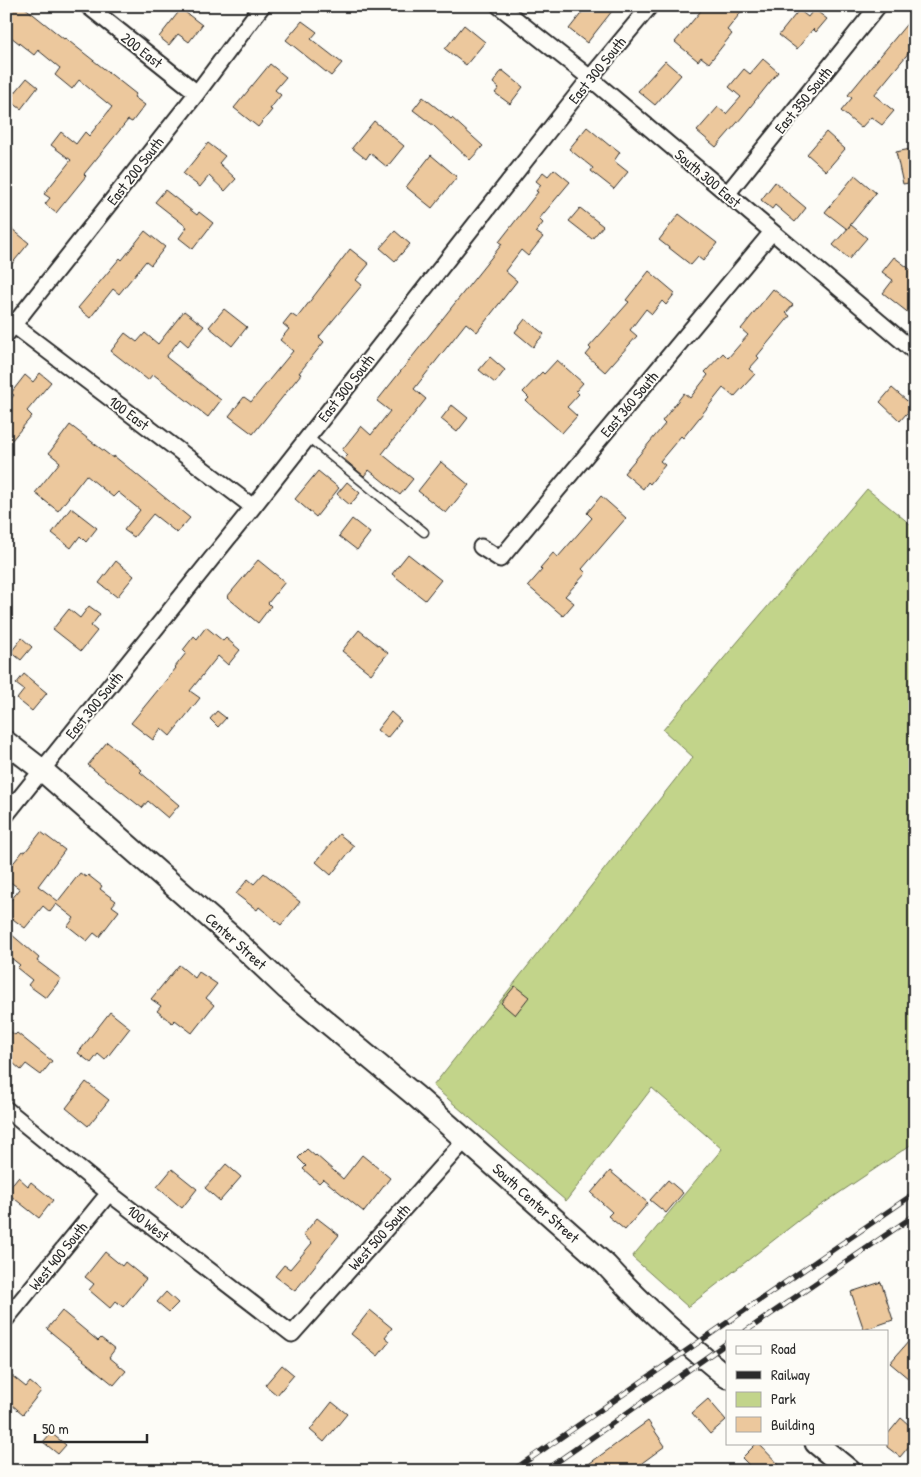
<svg xmlns="http://www.w3.org/2000/svg" width="921" height="1477" viewBox="0 0 921 1477" font-family="'Patrick Hand',sans-serif">
	<style>
		.green { fill: #c2d48a; stroke: #76805a }
		.building { fill: #ecc89d; stroke: #2b2b2b }
		.lines { fill: none; stroke-linecap: round; stroke-linejoin: round }
		.lane-casing { stroke: #2b2b2b; stroke-width: 11 }
		.street-casing { stroke: #2b2b2b; stroke-width: 19 }
		.secondary-casing { stroke: #2b2b2b; stroke-width: 25 }
		.lane { stroke: #fdfcf7; stroke-width: 8 }
		.street { stroke: #fdfcf7; stroke-width: 15 }
		.secondary { stroke: #fdfcf7; stroke-width: 21 }
		.rail-casing { stroke: #2b2b2b; stroke-width: 5.5 }
		.rail { stroke: #fdfcf7; stroke-width: 4; stroke-dasharray: 11; stroke-linecap: butt }
		.labels { text-anchor: middle; dominant-baseline: central; stroke-width: 4; stroke-linejoin: round; paint-order: stroke }
		.street-label { font-size: 15px; fill: #2b2b2b; stroke: #fdfcf7 }
	</style>
	<rect width="100%" height="100%" fill="#fdfcf7"/>
	<filter id="ink" filterUnits="userSpaceOnUse"><feTurbulence type="fractalNoise" baseFrequency=".02" numOctaves="2"/><feDisplacementMap in="SourceGraphic" scale="10" xChannelSelector="R" yChannelSelector="G"/><feConvolveMatrix kernelMatrix="1 2 1 2 8 2 1 2 1" color-interpolation-filters="sRGB"/></filter>
	<g filter="url(#ink)">
		<path class="green" d="M867,489L915,528V1142L802,1218L688,1307L632,1257L722,1149L652,1088L566,1201L433,1086L693,757L663,730Z"/>
		<path class="building" d="M6,6H23L64,39L65,38L136,94L134,97L145,105L132,122L128,120L84,174L86,176L56,213L45,204L50,198L44,194L71,160L51,145L61,132L76,144L85,132L89,136L112,107L79,80L72,89L55,75L60,68L38,50L34,55L6,33Z
			M587,6H616L587,43L569,29Z
			M705,6H746L727,30L732,34L709,63L701,57L698,61L675,42Z
			M181,9L202,25L189,42L178,34L169,45L159,37Z
			M814,9L827,19L816,32L813,29L797,49L779,35L799,10L808,17Z
			M915,14V45L874,95L894,111L882,125L871,117L861,128L841,111L852,98L848,95Z
			M302,21L317,32L311,39L342,63L331,76L286,40Z
			M464,25L485,42L466,65L445,49Z
			M763,59L778,72L743,116L716,147L697,131L718,107L726,114L741,97L729,87L744,69L750,74Z
			M665,61L681,75L655,105L638,91Z
			M270,64L286,77L275,90L281,95L270,109L272,110L258,127L234,108Z
			M502,70L523,87L510,104L495,93L499,88L493,83Z
			M27,78L38,87L21,109L9,100Z
			M423,97L451,119L452,118L483,146L470,160L434,126L413,110Z
			M374,121L404,146L387,167L370,153L366,159L352,148Z
			M587,127L610,146L611,145L620,152L614,161L628,172L614,189L591,171L593,168L569,149Z
			M826,132L845,149L826,171L807,154Z
			M208,143L225,156L219,163L236,179L225,191L209,176L200,187L183,174Z
			M915,148V182L903,184L896,152Z
			M431,155L457,177L432,208L406,187Z
			M554,169L570,182L539,219L543,223L536,232L543,237L528,256L521,250L505,271L517,281L477,332L466,323L414,389L426,399L382,454L413,479L400,495L369,470L364,476L344,459L348,455L342,450L361,426L371,435L390,411L377,401L502,244L499,242L538,192L536,191L541,185L536,181L543,172L548,176Z
			M855,175L876,193L847,229L825,212Z
			M775,182L806,208L795,222L775,205L772,209L761,200Z
			M165,190L197,215L199,212L213,223L193,249L179,238L187,227L155,202Z
			M580,208L603,226L592,239L569,221Z
			M679,214L717,243L703,261L698,257L691,265L659,240Z
			M6,224L29,243L6,271Z
			M851,225L867,238L849,259L833,245Z
			M145,231L165,247L151,265L146,261L119,294L113,289L90,318L78,308L120,258L122,260Z
			M395,231L410,244L395,261L380,248Z
			M350,249L369,264L356,280L362,285L319,337L324,342L299,373L301,374L253,434L229,416L244,397L251,402L293,351L280,340L289,329L283,324L291,314L297,318Z
			M894,257L915,273V318L883,293L893,280L882,272Z
			M649,271L675,293L666,305L662,301L652,314L646,309L630,330L637,336L605,372L586,355L591,349L589,347L629,302L626,300Z
			M773,289L793,305L786,313L790,316L757,356L759,358L749,369L755,374L734,397L723,388L683,438L681,436L660,461L665,465L650,484L648,482L643,489L624,473L665,424L662,421L684,393L690,398L708,375L705,372L723,353L728,358L748,335L741,329Z
			M224,309L247,327L232,346L209,327Z
			M184,311L204,326L188,346L180,339L166,357L221,400L208,417L153,374L148,380L111,351L125,333L137,342L145,333L158,344Z
			M525,319L544,334L533,347L515,332Z
			M490,357L505,370L495,383L479,370Z
			M557,360L583,383L576,391L579,394L567,407L577,416L562,433L526,401L529,398L523,392L542,372L544,374Z
			M40,373L51,382L27,411L32,416L6,447V405L14,395L11,393L25,375L33,382Z
			M892,388L913,406L900,421L880,402Z
			M452,405L468,418L457,432L441,419Z
			M70,425L113,458L114,456L190,518L177,533L153,514L134,537L124,530L140,510L118,492L113,497L86,475L58,511L35,493L60,462L49,453Z
			M441,462L469,485L446,513L418,491Z
			M318,471L339,488L316,517L295,499Z
			M347,482L360,493L350,505L337,494Z
			M601,496L626,518L582,569L586,573L565,596L574,603L563,616L528,586L542,570L540,568L553,553L558,557L592,518L587,513Z
			M71,508L97,528L86,542L80,536L71,548L52,533Z
			M352,519L370,533L357,550L339,536Z
			M408,554L441,580L425,600L392,574Z
			M258,560L285,582L268,603L271,606L258,623L227,597Z
			M116,561L134,576L117,597L99,583Z
			M89,606L100,614L91,626L97,631L81,651L53,629L69,609L80,618Z
			M206,627L223,641L226,638L240,650L228,665L218,656L190,691L200,698L170,736L161,728L153,740L131,723L176,668L175,667L186,653L183,650L194,636L197,639Z
			M359,630L388,653L371,674L342,651Z
			M22,638L32,647L21,660L11,652Z
			M24,674L47,693L32,711L17,699L24,690L16,684Z
			M217,711L226,718L218,727L210,719Z
			M391,712L401,721L387,738L377,730Z
			M107,742L142,770L140,772L179,805L168,818L148,801L142,808L88,765Z
			M41,832L65,850L38,886L58,901L80,873L86,877L88,875L102,886L100,889L116,901L112,906L119,911L99,937L94,933L87,941L68,926L74,918L56,904L50,912L43,906L25,928L6,914V906L20,889L6,879V872L23,851L25,852Z
			M339,834L354,846L331,875L316,862Z
			M264,873L300,902L281,925L259,907L257,910L236,894L248,879L254,884Z
			M11,934L39,958L37,961L61,979L46,998L28,985L32,980L17,968L20,965L6,954V941Z
			M179,965L195,978L199,972L217,984L206,998L214,1005L192,1033L175,1020L172,1023L157,1011L161,1006L151,999Z
			M515,986L529,997L515,1015L501,1003Z
			M110,1012L130,1028L105,1060L98,1054L91,1063L78,1053Z
			M6,1028L15,1035L17,1033L52,1061L41,1075L26,1064L21,1070L13,1063L6,1072Z
			M86,1082L109,1100L88,1126L66,1108Z
			M307,1149L315,1156L316,1155L343,1179L362,1155L390,1178L364,1212L323,1179L319,1183L303,1169L306,1166L298,1158Z
			M226,1164L241,1177L220,1201L205,1188Z
			M172,1169L197,1189L182,1208L157,1187Z
			M610,1171L648,1203L625,1230L608,1216L612,1212L591,1193Z
			M18,1177L28,1186L31,1182L53,1200L39,1218L6,1192Z
			M668,1180L683,1193L666,1213L650,1200Z
			M317,1218L339,1235L295,1291L275,1276L284,1265L290,1269L312,1243L303,1235Z
			M105,1252L122,1266L125,1262L146,1279L123,1307L116,1301L110,1308L89,1290L94,1284L85,1277Z
			M881,1282L893,1320L864,1330L851,1292Z
			M166,1292L178,1303L169,1312L157,1302Z
			M370,1310L392,1328L385,1337L390,1341L378,1356L351,1334Z
			M62,1311L98,1341L101,1338L115,1349L109,1357L126,1371L114,1385L83,1360L84,1359L47,1329Z
			M915,1334V1384L890,1363Z
			M282,1365L294,1375L277,1395L265,1385Z
			M6,1371L26,1387L30,1382L41,1391L23,1414L6,1400Z
			M708,1399L726,1420L710,1434L692,1413Z
			M332,1402L347,1414L324,1442L310,1430Z
			M901,1418L915,1430V1439L900,1457L887,1447V1435Z
			M648,1421L665,1446L631,1471H579Z
			M51,1433L66,1445L58,1454L43,1442Z
			M757,1443H758L785,1471H755L742,1458Z"/>
		<g class="lines">
			<g class="lane-casing">
				<path id="lane" d="M308,437L424,532"/>
			</g>
			<g class="street-casing">
				<path id="street" d="M88,6L197,93
					M499,6L590,78L915,352
					M727,194L878,6
					M7,320L253,507
					M6,335L26,309L197,93L262,6
					M481,547L500,559L772,232
					M6,815L253,507L590,78L650,6
					M6,1109L109,1193L292,1334L465,1140
					M6,1319L109,1193"/>
			</g>
			<g class="secondary-casing">
				<path id="secondary" d="M6,742L42,770L232,937L287,989L417,1097L606,1265C643,1306 684,1342 727,1377
					M816,1443L850,1471"/>
			</g>
			<use href="#lane" class="lane"/>
			<use href="#street" class="street"/>
			<use href="#secondary" class="secondary"/>
			<g class="rail-casing">
				<path id="rail" d="M746,1331L915,1215
					M512,1471L915,1193
					M544,1471L727,1343"/>
			</g>
			<use href="#rail" class="rail"/>
		</g>
	</g>
	<g class="labels">
		<g class="street-label">
			<text transform="translate(142 50) rotate(38)">200 East</text>
			<text transform="translate(597 70) rotate(-51)">East 300 South</text>
			<text transform="translate(803 100) rotate(-51)">East 350 South</text>
			<text transform="translate(135 171) rotate(-52)">East 200 South</text>
			<text transform="translate(708 178) rotate(40)">South 300 East</text>
			<text transform="translate(346 388) rotate(-52)">East 300 South</text>
			<text transform="translate(629 404) rotate(-50)">East 360 South</text>
			<text transform="translate(129 413) rotate(37)">100 East</text>
			<text transform="translate(94 705) rotate(-51)">East 300 South</text>
			<text transform="translate(236 941) rotate(42)">Center Street</text>
			<text transform="translate(536 1203) rotate(42)">South Center Street</text>
			<text transform="translate(148 1223) rotate(38)">100 West</text>
			<text transform="translate(379 1237) rotate(-48)">West 500 South</text>
			<text transform="translate(58 1256) rotate(-51)">West 400 South</text>
		</g>
	</g>
	<rect width="921" height="1477" fill="none" stroke="#fdfcf7" stroke-width="25"/>
	<rect x="12" y="12" width="896" height="1452" fill="none" stroke="#2b2b2b" stroke-width="2" filter="url(#ink)"/>
	<rect x="726" y="1330" width="162" height="115" fill="#fdfcf7" stroke="#a9a8a5"/>
	<rect x="736" y="1346" width="25" height="8" fill="#fdfcf7" stroke="#a9a8a5"/>
	<text x="771" y="1354" font-size="15" fill="#2b2b2b">Road</text>
	<rect x="736" y="1371" width="25" height="8" fill="#2b2b2b" stroke="#a9a8a5"/>
	<text x="771" y="1380" font-size="15" fill="#2b2b2b">Railway</text>
	<rect x="736" y="1392" width="25" height="15" fill="#c2d48a" stroke="#a9a8a5"/>
	<text x="771" y="1404" font-size="15" fill="#2b2b2b">Park</text>
	<rect x="736" y="1417" width="25" height="15" fill="#ecc89d" stroke="#a9a8a5"/>
	<text x="771" y="1430" font-size="15" fill="#2b2b2b">Building</text>
	<path d="M35 1434v8h112v-8" fill="none" stroke="#2b2b2b" stroke-width="2.5"/>
	<text x="42" y="1434" font-size="15" fill="#2b2b2b" stroke="#fdfcf7" stroke-width="4" paint-order="stroke">50 m</text>
</svg>
